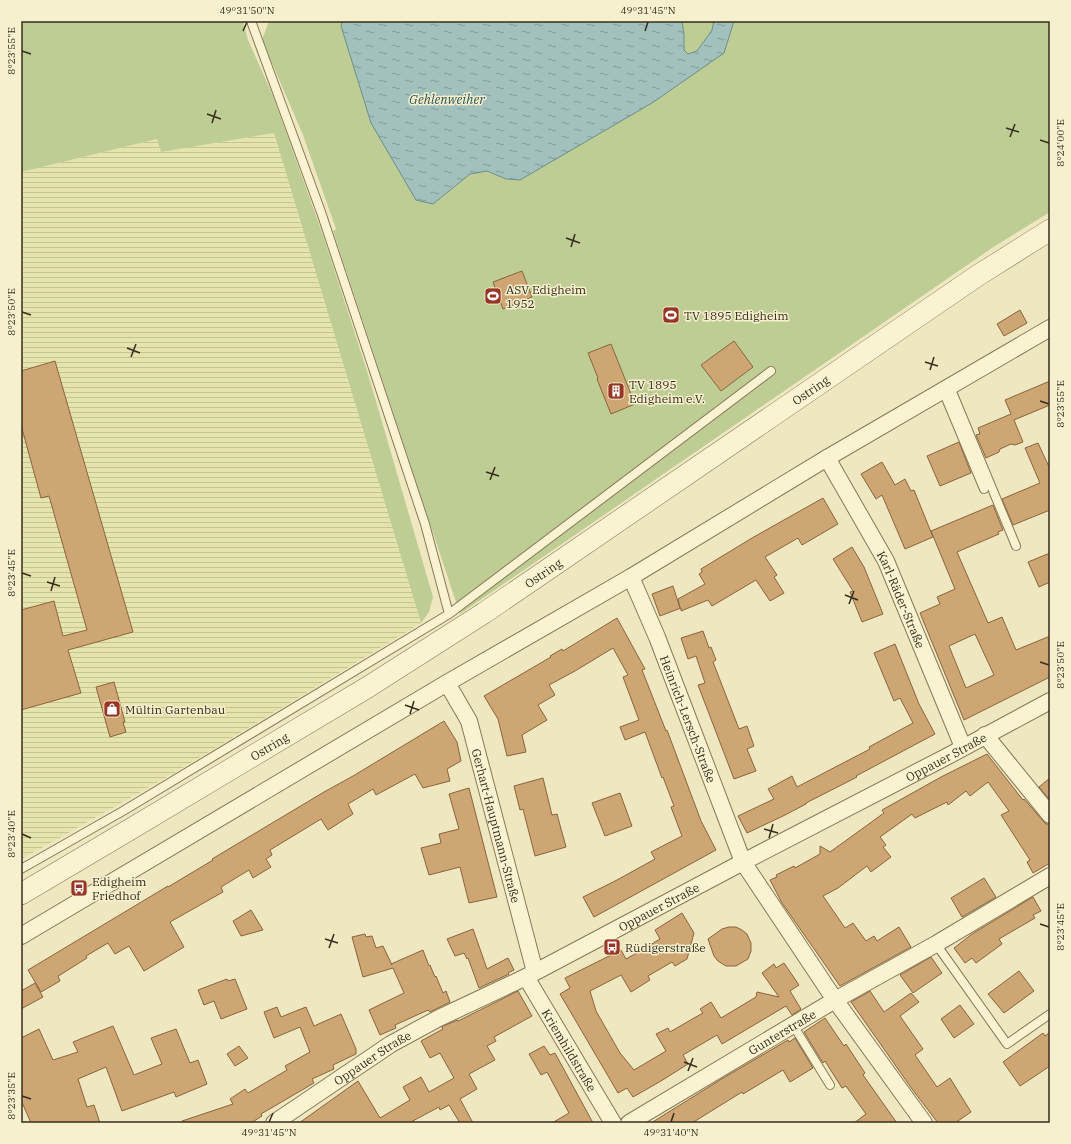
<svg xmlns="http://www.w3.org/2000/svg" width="1071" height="1144" viewBox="0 0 1071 1144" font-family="'IBM Plex Serif',serif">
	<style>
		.farmland { fill: url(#farmland-rules) }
		.green { fill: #becd93 }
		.water { fill: url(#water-ripples); stroke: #6a8e8b }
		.building { fill: #cea674; stroke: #88653c; fill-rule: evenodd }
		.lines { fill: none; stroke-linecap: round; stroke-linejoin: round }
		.service-casing { stroke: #887857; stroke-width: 10 }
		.minor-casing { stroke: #887857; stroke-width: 18 }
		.tertiary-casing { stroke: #887857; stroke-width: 22 }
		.service { stroke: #f9f3d2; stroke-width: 8 }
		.minor { stroke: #f9f3d2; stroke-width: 16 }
		.tertiary { stroke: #f9f3d2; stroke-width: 21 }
		.ticks { fill: none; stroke: #372d1c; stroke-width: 1.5 }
		.labels { text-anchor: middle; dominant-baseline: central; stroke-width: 3; stroke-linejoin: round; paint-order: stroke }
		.poi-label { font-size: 12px; fill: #372d1c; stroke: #f6f0cf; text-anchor: start }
		.street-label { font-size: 12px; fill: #372d1c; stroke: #f6f0cf }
		.water-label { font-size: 13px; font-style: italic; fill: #2b5457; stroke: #f6f0cf }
		.neatline { fill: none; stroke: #372d1c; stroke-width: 1.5 }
		.ticks-label { font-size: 10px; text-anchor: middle; fill: #372d1c }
	</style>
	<defs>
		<pattern id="farmland-rules" width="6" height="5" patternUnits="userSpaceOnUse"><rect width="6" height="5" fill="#e5e4ac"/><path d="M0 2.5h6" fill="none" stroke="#c5c493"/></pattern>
		<pattern id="water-ripples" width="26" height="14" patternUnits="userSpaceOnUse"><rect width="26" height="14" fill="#a2c0bc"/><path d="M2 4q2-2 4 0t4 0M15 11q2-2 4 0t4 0" fill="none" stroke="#859c98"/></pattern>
	</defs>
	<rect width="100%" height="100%" fill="#efe7bf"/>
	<path class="farmland" d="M274,133L421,623L176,772L22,859L21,855V172L157,139L161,152Z"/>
	<path class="green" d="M21,21H243L248,40L273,96L324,238L368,374L433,597L429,612L421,623L274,133L161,152L157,139L21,172Z
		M269,21H342L341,26L371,123L433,204L470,174L487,171L506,179L724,53L734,21H1050V212L992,248L460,614L333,231L336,229L303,135L262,40Z
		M682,21H714L712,30L697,51L688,54L684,51V35Z"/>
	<path class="water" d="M342,21H682L684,35V50L688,54L697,51L712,30L714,21H734L724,53L652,103L520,180L506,179L487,171L470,174L433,204L416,200L371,123L341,26Z"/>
	<path class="building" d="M522,271L532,297L503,309L493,282Z
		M1020,310L1027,323L1004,336L997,324Z
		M734,341L753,367L721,391L701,365Z
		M611,344L635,404L611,414L597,379L598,378L588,353Z
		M55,361L133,632L68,650L81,693L21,710V610L54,601L63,636L87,630L49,496L41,498L21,425V371Z
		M1050,381V405L1014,420L1023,442L1015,445L1011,444L1000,449L999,452L986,458L976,435L980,434L978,428L1011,414L1005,400Z
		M959,442L971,473L940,486L927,456Z
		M1038,443L1050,469V510L1013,525L1002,499L1040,483L1025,448Z
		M882,462L895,485L905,479L911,491L914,490L933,537L905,549L882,495L876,499L861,474Z
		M823,498L838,524L802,545L798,538L765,557L777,575L774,577L784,593L770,601L756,580L712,606L708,600L681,611V608L660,616L652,594L673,586L680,608L678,599L705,584L699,574L702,572L701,569L752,538Z
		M993,505L1003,530L998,532L999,534L957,552L988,623L1002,617L1016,650L1050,636V677L964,720L920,613L940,604L937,597L955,589L931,531ZM975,634L994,675L966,688L949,646Z
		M852,547L864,567L883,614L862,622L850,592L853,591L833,559Z
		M1050,553V582L1039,587L1028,562Z
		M617,618L645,669L642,670L666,731L667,730L701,821L716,850L594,917L583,897L617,880L655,859L651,852L682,836L671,807L674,806L663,777L662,778L645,732L625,740L620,727L639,720L623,677L628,675L613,648L575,671L549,685L555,695L538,705L547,720L522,735L526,752L507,756L498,719L484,696L551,657L550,656L562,649L563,651Z
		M703,631L709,648L711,647L716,660L713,662L739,729L747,726L754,746L747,749L756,771L734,779L698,685L705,683L696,656L688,659L681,638Z
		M895,644L919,704L935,734L856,776L857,777L806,803V804L783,816L747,833L738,816L774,799L768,789L792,776L797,787L870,749L869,747L913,723L900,698L894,701L874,653Z
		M114,682L125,722H123L126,732L110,737L96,687Z
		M444,721L457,742L461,761L447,769L450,781L423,788L415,774L376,795L373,789L348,804L353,814L328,830L321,819L270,850L272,855L266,859L271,867L253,878L249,870L221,887L223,892L170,922L184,947L144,971L129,946L115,954L108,943L86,956L87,958L60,975L58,976L60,981L41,992L28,970L168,886V887L213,860L212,859L324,792L353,776Z
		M987,754L1023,800L1024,799L1043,821L1046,824H1050V863L1033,873L1027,862L1030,860L1001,815L1009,811L988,782L970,796L966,791L948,805L947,802L915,818L912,814L880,837L886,845L883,847L891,857L871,872L867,866L838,888L823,896L845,928L853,923L866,941L874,936L877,941L899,927L911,947L840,986L782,903L770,880L777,877L776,875L794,866L795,868L820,854V846L830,852L884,813L882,810L941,777Z
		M543,778L552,815L557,814L566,847L535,856L523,809L520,810L514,786Z
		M1050,778V800L1039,787Z
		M469,788L497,897L469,903L460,867L429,875L421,848L441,843L439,834L459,829L449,794Z
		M620,793L632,826L605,836L592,803Z
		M984,878L996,897L962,917L951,898Z
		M1033,897L1041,911L1033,915L1035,918L999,939L1002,944L976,963L972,958L965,963L954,948L972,934Z
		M251,910L263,930L241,936L233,921Z
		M682,913L694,933L687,959L675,966L672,962L648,976L650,980L631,992L621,975L590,991L596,1011L620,1053L634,1070L666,1051L656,1034L668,1028L670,1032L694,1018L703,1013L700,1009L711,1002L721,1018L756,997L757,992L779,997L762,973L774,964L776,968L784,963L799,985L790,991L801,1009L792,1015L786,1006L722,1044L717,1035L683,1055L688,1064L661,1081L633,1097L627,1088L618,1093L560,994L570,988L565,978L621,950L626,959L635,954L660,939L655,930Z
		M729,927H736L742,930L747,934L751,943V951L748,959L736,966H726L718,961L714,956L708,939L722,929Z
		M473,929L487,969L508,958L514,970L508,973L509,974L479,988L468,958L467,959L464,953L455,956L447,939Z
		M365,934L366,937L372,936L376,948L383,946L392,965L391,964L423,950L429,966L430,965L435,977L436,976L443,993L446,991L450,1002L430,1012L428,1010L395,1025L396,1028L380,1035L369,1010L404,993L393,968L363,977L352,937Z
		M931,957L942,973L913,993L900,975Z
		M1019,971L1034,991L1004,1013L988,994Z
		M227,979L228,981L235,979L247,1009L221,1019L214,1001L204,1005L198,990Z
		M35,983L43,997L21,1009V991Z
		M518,991L532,1016L494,1037L496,1041L487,1046L495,1060L469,1074L477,1089L460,1099L473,1123H460L449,1105L440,1110L439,1107L409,1123H299L358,1081L380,1118L410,1100L403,1087L421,1077L429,1092L454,1078L440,1053L430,1058L421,1041L443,1029L442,1027L443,1026L458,1020V1021Z
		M870,991L884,1012L911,993L919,1002L900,1016L923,1049L915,1055L937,1087L950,1078L971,1112L955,1123H938L912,1089L851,1002Z
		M960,1005L974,1024L954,1038L941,1019Z
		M277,1007L281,1017L306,1007L314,1026L341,1014L356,1049V1054L333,1065L334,1069L312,1079L314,1083L261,1114L262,1116L251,1123H183L182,1121L233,1104L230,1099L245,1089L248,1093L287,1070L285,1066L310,1052L300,1027L274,1038L264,1012Z
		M825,1018L844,1046L846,1044L865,1073L863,1075L897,1123H854L866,1114L846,1086L842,1088L825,1061L823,1063L804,1032Z
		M113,1026L134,1075L162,1064L151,1038L176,1029L190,1063L198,1060L207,1084L176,1097L174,1092L122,1111L106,1067L78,1079L87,1107L94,1105L100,1123H31L21,1100V1038L39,1029L53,1060L78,1052L73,1042Z
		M1050,1032V1066L1020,1086L1003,1062L1043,1033L1045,1036Z
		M795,1038L813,1068L790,1082L783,1070L743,1094L742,1092L692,1123H651L720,1080L788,1040L789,1042Z
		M239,1046L248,1058L235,1066L227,1054Z
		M544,1046L550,1055L555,1053L593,1123H552L569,1113L547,1072L541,1075L529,1054Z"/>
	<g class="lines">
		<g class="service-casing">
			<path id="service" d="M251,21L321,212L425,524L449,614
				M950,387L1016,546
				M943,391L984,489
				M21,869L123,811L449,614L771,371
				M936,944L1007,1044L1050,1014
				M793,1025L830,1085"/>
		</g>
		<g class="minor-casing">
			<g id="minor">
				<path id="s1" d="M827,458L886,561L963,747"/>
				<path id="s2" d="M631,577L657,637L743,862L835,1000L924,1123"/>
				<path id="s3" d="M447,683L469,721L535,972"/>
				<path d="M985,735L1050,815"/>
				<path d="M21,936L447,683L631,577L827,458L1050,328"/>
				<path id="s4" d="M526,977L613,1123"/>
				<path id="s5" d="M274,1123L391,1044L439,1018L526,977L743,862L946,757L1050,701"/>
				<path id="s6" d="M629,1123L835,1000L936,944L1050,876"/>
			</g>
		</g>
		<g class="tertiary-casing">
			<g id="tertiary">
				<path id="s7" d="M21,894L129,830L368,687L484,613L977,276L1050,230"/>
			</g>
		</g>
		<use href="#service" class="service"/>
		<use href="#minor" class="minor"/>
		<use href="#tertiary" class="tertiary"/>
	</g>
	<path class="ticks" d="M243,31L247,22M645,31L648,22M22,51L31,54M207,114L221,119M212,123L216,110M1006,128L1019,132M1010,137L1015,124M1040,140L1049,143M566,238L580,243M571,247L575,234M22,312L31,315M127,348L140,353M131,357L136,344M925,362L938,366M930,370L934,357M1040,401L1049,404M486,472L499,476M490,480L495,467M22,573L31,576M47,582L60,586M51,591L55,577M845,595L858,600M849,604L854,591M1040,662L1049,665M405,705L419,710M410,714L414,701M764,829L778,833M22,834L31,838M769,838L773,824M1040,924L1049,927M325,939L338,943M329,948L334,934M684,1062L697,1067M688,1071L693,1058M22,1096L31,1099M269,1122L273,1113M671,1122L674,1113"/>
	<defs>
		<g id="stadium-square" transform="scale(0.9)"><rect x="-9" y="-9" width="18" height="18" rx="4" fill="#983626" stroke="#f6f0cf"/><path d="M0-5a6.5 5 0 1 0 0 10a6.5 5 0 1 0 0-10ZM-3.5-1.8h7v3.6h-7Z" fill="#fff"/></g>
		<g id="building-square" transform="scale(0.9)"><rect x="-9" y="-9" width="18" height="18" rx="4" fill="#983626" stroke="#f6f0cf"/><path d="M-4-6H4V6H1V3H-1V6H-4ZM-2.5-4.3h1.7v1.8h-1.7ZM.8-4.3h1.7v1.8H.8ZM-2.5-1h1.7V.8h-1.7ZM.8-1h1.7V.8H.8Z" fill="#fff"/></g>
		<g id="shop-square" transform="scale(0.9)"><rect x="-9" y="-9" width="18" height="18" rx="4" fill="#983626" stroke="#f6f0cf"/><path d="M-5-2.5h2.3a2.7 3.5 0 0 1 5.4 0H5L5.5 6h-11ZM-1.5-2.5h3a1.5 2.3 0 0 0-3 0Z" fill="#fff"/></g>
		<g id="bus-square" transform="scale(0.9)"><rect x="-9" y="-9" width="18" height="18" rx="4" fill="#983626" stroke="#f6f0cf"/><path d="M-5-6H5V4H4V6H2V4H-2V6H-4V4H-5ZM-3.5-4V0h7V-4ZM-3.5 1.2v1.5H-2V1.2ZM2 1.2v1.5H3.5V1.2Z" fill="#fff"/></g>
	</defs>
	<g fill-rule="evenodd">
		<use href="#stadium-square" x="493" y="296"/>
		<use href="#stadium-square" x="671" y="315"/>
		<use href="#building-square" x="616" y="391"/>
		<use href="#shop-square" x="112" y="709"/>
		<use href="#bus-square" x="79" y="888"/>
		<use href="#bus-square" x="612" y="947"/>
	</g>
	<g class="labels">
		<g class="poi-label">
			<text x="506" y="289">ASV Edigheim<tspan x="506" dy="14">1952</tspan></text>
			<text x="684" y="315">TV 1895 Edigheim</text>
			<text x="629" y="384">TV 1895<tspan x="629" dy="14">Edigheim e.V.</tspan></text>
			<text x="125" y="709">Mültin Gartenbau</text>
			<text x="92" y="881">Edigheim<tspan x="92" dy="14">Friedhof</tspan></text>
			<text x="625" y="947">Rüdigerstraße</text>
		</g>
		<g class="street-label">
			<text stroke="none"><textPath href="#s7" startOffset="937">Ostring</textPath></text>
			<text stroke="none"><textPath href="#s7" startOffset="613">Ostring</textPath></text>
			<text stroke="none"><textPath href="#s1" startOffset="160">Karl-Räder-Straße</textPath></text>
			<text stroke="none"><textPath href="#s2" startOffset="153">Heinrich-Lersch-Straße</textPath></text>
			<text stroke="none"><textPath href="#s7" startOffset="289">Ostring</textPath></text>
			<text stroke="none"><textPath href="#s5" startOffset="766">Oppauer Straße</textPath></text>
			<text stroke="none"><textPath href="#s3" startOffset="152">Gerhart-Hauptmann-Straße</textPath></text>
			<text stroke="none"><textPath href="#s5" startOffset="442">Oppauer Straße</textPath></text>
			<text stroke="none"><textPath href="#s6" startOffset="178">Gunterstraße</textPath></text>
			<text stroke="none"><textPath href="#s4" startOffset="85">Kriemhildstraße</textPath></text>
			<text stroke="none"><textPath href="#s5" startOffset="118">Oppauer Straße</textPath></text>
		</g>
		<g class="water-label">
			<text x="447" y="99">Gehlenweiher</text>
		</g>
	</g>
	<rect width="1071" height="1144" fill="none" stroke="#f6f0cf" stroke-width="44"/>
	<rect x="22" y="22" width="1027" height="1100" class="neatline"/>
	<g class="ticks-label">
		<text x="247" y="14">49°31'50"N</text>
		<text x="648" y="14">49°31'45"N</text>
		<text transform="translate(11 51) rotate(-90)" y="4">8°23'55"E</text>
		<text transform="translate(1060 143) rotate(-90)" y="4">8°24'00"E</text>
		<text transform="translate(11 312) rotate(-90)" y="4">8°23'50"E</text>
		<text transform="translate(1060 404) rotate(-90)" y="4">8°23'55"E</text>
		<text transform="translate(11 573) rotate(-90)" y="4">8°23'45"E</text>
		<text transform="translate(1060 665) rotate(-90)" y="4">8°23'50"E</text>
		<text transform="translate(11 834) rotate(-90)" y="4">8°23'40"E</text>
		<text transform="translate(1060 927) rotate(-90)" y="4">8°23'45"E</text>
		<text transform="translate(11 1096) rotate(-90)" y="4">8°23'35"E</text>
		<text x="269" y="1136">49°31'45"N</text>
		<text x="671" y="1136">49°31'40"N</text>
	</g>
</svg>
